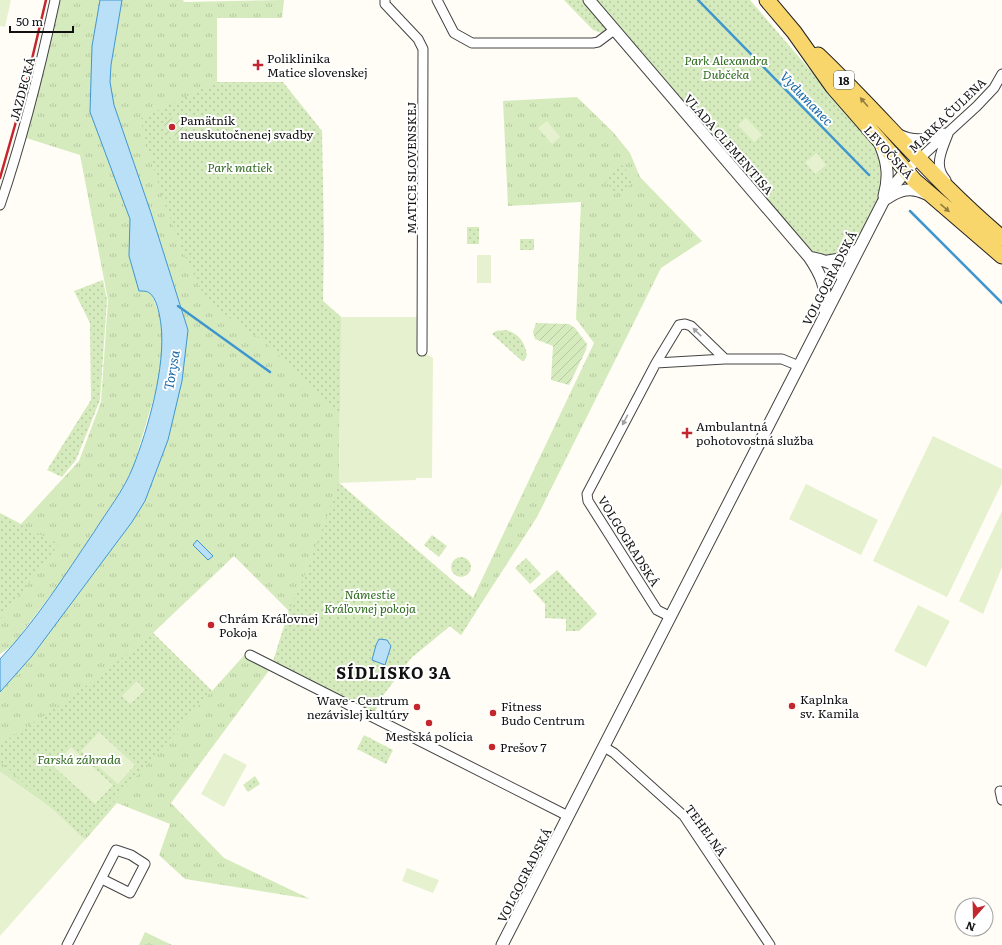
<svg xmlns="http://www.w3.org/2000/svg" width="1002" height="945" viewBox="0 0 1002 945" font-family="Literata,serif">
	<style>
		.grass { fill: url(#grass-tufts); fill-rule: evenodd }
		.park { fill: url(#park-dots) }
		.garden { fill: url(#garden-furrows) }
		.pitch { fill: #e6f2cf }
		.water { fill: #b9e0f7; stroke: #3f96cf }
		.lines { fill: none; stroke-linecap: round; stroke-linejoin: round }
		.stream { stroke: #3f96cf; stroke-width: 2.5 }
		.minor-casing { stroke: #444; stroke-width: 11 }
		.tertiary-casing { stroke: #444; stroke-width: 13 }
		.primary-casing { stroke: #222; stroke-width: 17 }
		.minor { stroke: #fff; stroke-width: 9 }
		.tertiary { stroke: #fff; stroke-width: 11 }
		.primary { stroke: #f9d66b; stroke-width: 15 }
		.rail { stroke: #c4262e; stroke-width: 2.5 }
		.oneway { fill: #917d42 }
		.oneway2 { fill: #a0a0a0 }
		.poi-dot { fill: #c4262e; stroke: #fff; stroke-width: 1.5 }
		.labels { text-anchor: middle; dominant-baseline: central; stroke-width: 4; stroke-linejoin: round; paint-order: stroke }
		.shield { fill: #fff; stroke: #585858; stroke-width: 1 }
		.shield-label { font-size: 11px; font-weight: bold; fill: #111 }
		.poi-label { font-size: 12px; fill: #111; stroke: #fff; text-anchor: start }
		.park-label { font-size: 12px; font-style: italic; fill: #2f6b1f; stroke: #fff }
		.street-label { font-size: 12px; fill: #111; stroke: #fff }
		.water-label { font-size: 13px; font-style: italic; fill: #1768a6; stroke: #fff }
		.district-label { font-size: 16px; font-weight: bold; letter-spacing: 1px; fill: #111; stroke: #fff }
	</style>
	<defs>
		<pattern id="grass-tufts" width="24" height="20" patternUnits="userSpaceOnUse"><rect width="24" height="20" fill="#d5ebbd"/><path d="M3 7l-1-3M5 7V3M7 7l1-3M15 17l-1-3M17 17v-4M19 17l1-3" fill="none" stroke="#b6c8a1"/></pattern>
		<pattern id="park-dots" width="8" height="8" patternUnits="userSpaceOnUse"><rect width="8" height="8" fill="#d5ebbd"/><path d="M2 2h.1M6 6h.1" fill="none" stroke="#b6c8a1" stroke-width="1.8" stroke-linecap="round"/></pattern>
		<pattern id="garden-furrows" width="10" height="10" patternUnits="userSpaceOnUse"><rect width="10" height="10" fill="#d5ebbd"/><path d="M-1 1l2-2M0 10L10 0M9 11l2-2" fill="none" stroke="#b6c8a1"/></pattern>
	</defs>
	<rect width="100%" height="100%" fill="#fffdf5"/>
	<path class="grass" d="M57,0H100L92,46L90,112L130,219L129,256L139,290L150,293L153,297L160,317L163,340L159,380L133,468L118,495L62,580L12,646L0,654V513L21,524L79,461L101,402L108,300L80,155L23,137Z
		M122,0H183L184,2L284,0L282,18H217V82H283L323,301L341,317L339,483L473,598L594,343L576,319L581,202L508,206L503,101L577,97L613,132L630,153L640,177L702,241L661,268L537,517L461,635L450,626L411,658L384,694L373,715L273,665L171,803L224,858L310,899L185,879L159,855L170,824L117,803L85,840L54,810L0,772V692L32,656L132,522L145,501L168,440L188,330L151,213L114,105L110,82L111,65ZM234,556L289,611L272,665L247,652L212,691L153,633Z
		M145,932L172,945H139Z"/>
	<path class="park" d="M564,0H750L883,155L882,199L864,245C846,253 831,258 812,255L623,41L593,30Z
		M217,82H283L322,131L324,240L323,301L341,317L340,413L264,342L217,309L203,293L184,254L162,197L140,119Z
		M621,164L635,181L617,195L603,178Z
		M467,227H479V244H467Z
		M520,239H534V250H520Z
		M103,280L107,300L100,400L76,460L62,477L47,470L91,400L90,323L74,291Z
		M505,330C518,332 525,342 527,355L524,361H522L492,334L496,331Z
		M339,483L480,605L461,635L450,626L411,658L384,694L373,715L272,665L289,610L308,568Z
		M0,514L59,544L0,620Z
		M432,535L447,546L439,557L424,545Z
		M451 567a10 10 0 1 1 20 0a10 10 0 1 1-20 0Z
		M526,558L541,574L530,584L515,568Z
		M557,570L597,614L579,631H566V619L545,618V604L533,591Z
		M153,633L212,691L82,838L0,761V744C56,710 103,674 153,633Z
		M364,735L393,750L386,764L357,749Z
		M255,776L260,784L248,792L243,785Z"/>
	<path class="garden" d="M178,115L186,129L170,138L162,123Z
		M536,323L569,324L575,328L587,344L586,350L569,385L551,380L553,346L535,339L533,332Z"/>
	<path class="pitch" d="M0,0H11L5,27L0,26Z
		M746,118L762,135L754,142L738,125Z
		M547,121L560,137L552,144L538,128Z
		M817,153L826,165L815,174L805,162Z
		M477,255H491V283H477Z
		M341,317H422V351L433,358L432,478H416V480L339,483Z
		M933,436L1002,469V483L947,597L873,561Z
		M806,484L878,520L861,555L789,519Z
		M1002,511V567L983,614L959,601Z
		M918,605L950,621L926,667L894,651Z
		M137,681L145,690L130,704L122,696Z
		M99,732L135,765L118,784L81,751Z
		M71,747L113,785L95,804L53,766Z
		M224,753L247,765L224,807L201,794Z
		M0,772L54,810L85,840L0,936Z
		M407,868L439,880L433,893L402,881Z"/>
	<path class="water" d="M100,0H122L111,65L110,82L114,105L151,213L188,330L182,381L168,440L145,501L132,522L32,656L0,692V659C36,621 65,575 94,532C107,511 124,490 133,467C148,429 166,366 161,325C160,317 157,296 148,292C146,291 142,291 139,291L129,256L130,219L90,112L92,46Z
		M197,540L213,556L208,560L193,545Z
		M379,639L387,640L391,646L385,665L372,660L376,645Z"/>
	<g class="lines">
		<path class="stream" d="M698,0L869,175
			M910,211L1002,303
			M178,306L270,372"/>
		<g class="minor-casing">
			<path id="minor" d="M385,0V4L418,39L423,49L422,351
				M437,0L454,33L472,43H593L598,42L614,30
				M899,134C915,142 928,139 944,133
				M906,171L977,106L994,88L1002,74
				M946,180C933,166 942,150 948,134
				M0,205C23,138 40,69 55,0
				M656,363L725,359H782L799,366
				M671,617L657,610L588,501L587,494L656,363L679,325L685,324L691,326L725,359
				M250,655L568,816
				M604,747L614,753L684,816L770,945
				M1000,791L1002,800
				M67,945L116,850L131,855L145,864L130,893L102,879"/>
		</g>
		<g class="tertiary-casing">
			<path id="tertiary" d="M589,0L809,257C820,273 828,289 825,310
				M881,147C888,164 889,178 884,196
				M886,199C899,190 911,186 926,194
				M809,257C825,261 837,262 843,279
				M828,261L840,259L857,250
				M502,945L883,202L896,183L906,171"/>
		</g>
		<g class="primary-casing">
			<path id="primary" d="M767,0L794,32L833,87L915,181L1002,256
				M818,55C881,115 935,182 1002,238"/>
		</g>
		<use href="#minor" class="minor"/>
		<use href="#tertiary" class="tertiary"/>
		<use href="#primary" class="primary"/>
		<path class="rail" d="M0,178L23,97L46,0"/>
	</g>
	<defs><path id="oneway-solid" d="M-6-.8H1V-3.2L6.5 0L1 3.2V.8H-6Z"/></defs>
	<g class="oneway">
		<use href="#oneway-solid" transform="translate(864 102) rotate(-131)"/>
		<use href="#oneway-solid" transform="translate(945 208) rotate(41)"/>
	</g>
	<g class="oneway2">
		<use href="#oneway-solid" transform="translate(697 332) rotate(-136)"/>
		<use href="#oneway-solid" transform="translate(625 420) rotate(118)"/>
	</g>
	<g class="poi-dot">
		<path d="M256 59h4v4h4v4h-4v4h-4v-4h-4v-4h4z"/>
		<circle cx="172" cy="127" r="4"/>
		<path d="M685 427h4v4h4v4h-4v4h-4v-4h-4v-4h4z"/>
		<circle cx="211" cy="625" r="4"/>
		<circle cx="792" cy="706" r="4"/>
		<circle cx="417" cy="707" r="4"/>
		<circle cx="493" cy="713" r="4"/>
		<circle cx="429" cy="723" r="4"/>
		<circle cx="492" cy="747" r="4"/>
	</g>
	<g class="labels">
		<rect class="shield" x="834" y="71" width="20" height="18" rx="3"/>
		<g class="shield-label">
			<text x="844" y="80">18</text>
		</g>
		<g class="poi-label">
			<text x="267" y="58">Poliklinika<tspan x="267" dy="14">Matice slovenskej</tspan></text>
			<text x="180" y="120">Pamätník<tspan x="180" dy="14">neuskutočnenej svadby</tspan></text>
			<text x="696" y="426">Ambulantná<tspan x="696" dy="14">pohotovostná služba</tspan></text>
			<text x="219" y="618">Chrám Kráľovnej<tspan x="219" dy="14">Pokoja</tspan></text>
			<text x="800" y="699">Kaplnka<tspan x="800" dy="14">sv. Kamila</tspan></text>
			<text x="409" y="700" text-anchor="end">Wave - Centrum<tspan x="409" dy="14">nezávislej kultúry</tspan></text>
			<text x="501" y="706">Fitness<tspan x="501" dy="14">Budo Centrum</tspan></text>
			<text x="429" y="736" text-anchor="middle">Mestská polícia</text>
			<text x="500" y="747">Prešov 7</text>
		</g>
		<g class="park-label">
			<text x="726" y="60">Park Alexandra<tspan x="726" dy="14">Dubčeka</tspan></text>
			<text x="240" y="167">Park matiek</text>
			<text x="370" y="594">Námestie<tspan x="370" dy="14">Kráľovnej pokoja</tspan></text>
			<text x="79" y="759">Farská záhrada</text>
		</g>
		<g class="street-label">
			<text transform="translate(22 89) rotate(-75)">JAZDECKÁ</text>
			<text transform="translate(947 115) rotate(-44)">MARKA ČULENA</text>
			<text transform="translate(729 144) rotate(49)">VLADA CLEMENTISA</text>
			<text transform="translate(889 152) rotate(48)">LEVOČSKÁ</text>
			<text transform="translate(411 168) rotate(-90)">MATICE SLOVENSKEJ</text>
			<text transform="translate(829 278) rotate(-63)">VOLGOGRADSKÁ</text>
			<text transform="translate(629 541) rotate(58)">VOLGOGRADSKÁ</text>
			<text transform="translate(706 830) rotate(54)">TEHELNÁ</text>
			<text transform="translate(524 875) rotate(-63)">VOLGOGRADSKÁ</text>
		</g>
		<g class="water-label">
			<text transform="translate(807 98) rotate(46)">Vydumanec</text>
			<text transform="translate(171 370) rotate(-80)">Torysa</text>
		</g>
		<g class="district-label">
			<text x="394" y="672">SÍDLISKO 3A</text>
		</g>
	</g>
	<g transform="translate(974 917) rotate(200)"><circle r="19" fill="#ffffff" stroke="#a0a0a0"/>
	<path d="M0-3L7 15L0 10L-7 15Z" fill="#c4262e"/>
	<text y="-6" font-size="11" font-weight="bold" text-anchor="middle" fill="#111111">N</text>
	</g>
	<path d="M10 26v6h63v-6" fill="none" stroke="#111111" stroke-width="2"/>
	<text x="16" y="26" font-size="12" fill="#111111" stroke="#ffffff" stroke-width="3" paint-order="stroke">50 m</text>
</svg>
